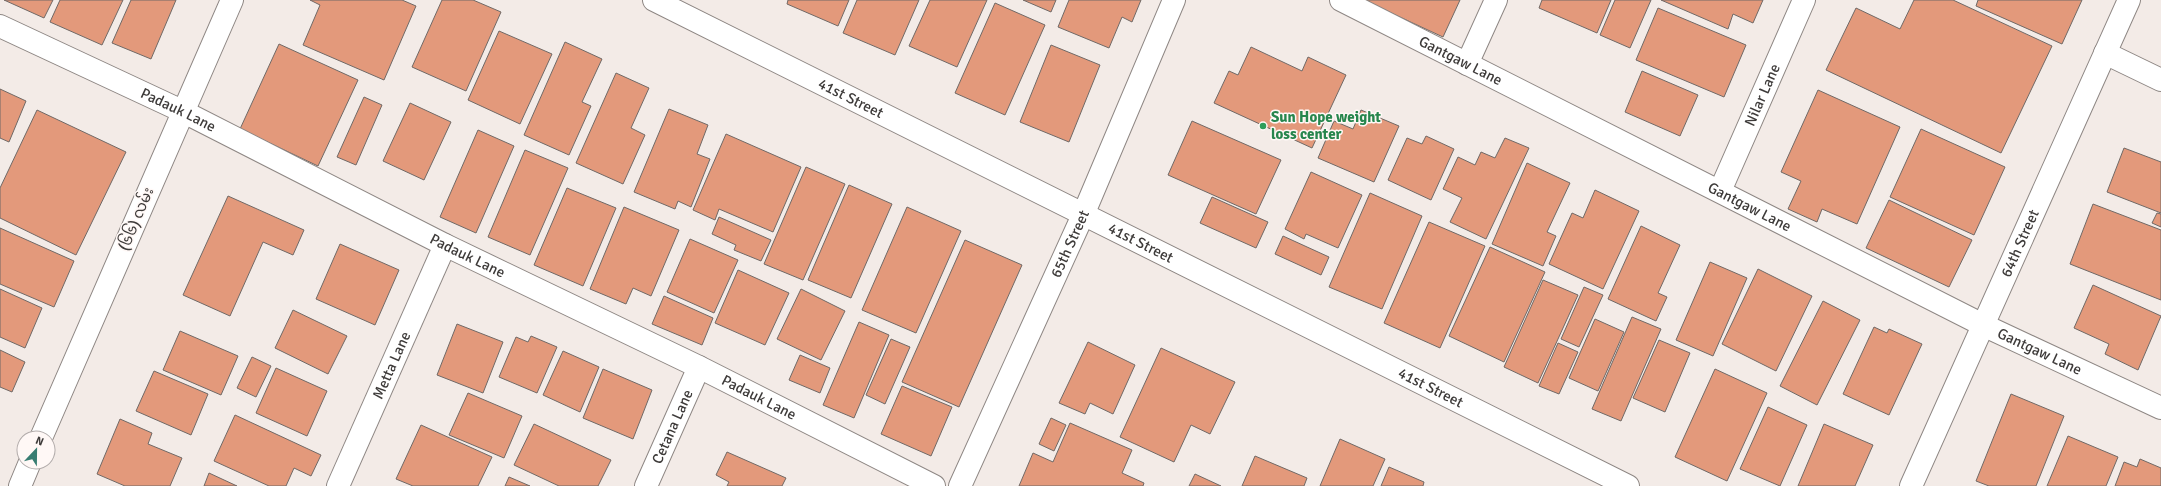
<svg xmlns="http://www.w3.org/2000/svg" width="2161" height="486" viewBox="0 0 2161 486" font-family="Signika,'Noto Sans Myanmar',sans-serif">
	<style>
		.building { fill: #e3997b; stroke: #706966 }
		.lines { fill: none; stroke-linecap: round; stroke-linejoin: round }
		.minor-casing { stroke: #8e8784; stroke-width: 24 }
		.tertiary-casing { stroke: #8e8784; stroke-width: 24 }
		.minor { stroke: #fff; stroke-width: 22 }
		.tertiary { stroke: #fff; stroke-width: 22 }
		.leisure-dot { fill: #2e9e5b; stroke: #fff8f6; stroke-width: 1.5 }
		.labels { text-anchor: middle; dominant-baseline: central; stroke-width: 3; stroke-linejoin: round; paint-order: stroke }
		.street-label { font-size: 15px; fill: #3e3b3a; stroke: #fff8f6 }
		.leisure-label { font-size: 15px; font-weight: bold; fill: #27864d; stroke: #fff8f6; text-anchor: start }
	</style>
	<rect width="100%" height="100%" fill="#f3ebe7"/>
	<path class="building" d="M4,0H53L44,18Z
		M60,0H123L102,45L50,22Z
		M131,0H176L151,59L112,43Z
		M310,0H402L416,6L384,80L303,45L320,5Z
		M442,0H473L501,12L466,91L412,67Z
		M788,0H849L838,26L787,4Z
		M857,0H919L895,55L843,33Z
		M930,0H987L957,67L909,46Z
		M1023,0H1056L1051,12Z
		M1069,0H1141L1132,22L1122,17L1109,48L1058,27Z
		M1363,0H1460L1443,37Z
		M1542,0H1611L1597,33L1539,8Z
		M1615,0H1651L1630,48L1600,35Z
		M1661,0H1763L1753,23L1733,14L1728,29Z
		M1914,0H1953L2052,46L2001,153L1826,70L1856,8L1900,29Z
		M1978,0H2082L2062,44L1976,6Z
		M995,3L1045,25L1005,115L955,93Z
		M1658,8L1746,45L1724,97L1636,60Z
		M499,31L552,54L520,124L468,100Z
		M565,42L602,59L582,102L591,106L569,155L524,135Z
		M279,44L358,80L318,166L240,129Z
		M1051,45L1100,65L1069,142L1020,122Z
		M1251,47L1302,71L1308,57L1346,75L1312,148L1214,103L1229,71L1238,75Z
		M1642,71L1698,95L1680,136L1625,112Z
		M616,73L649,88L631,128L645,135L623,184L576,163Z
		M0,89L26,101L9,142L0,138Z
		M1818,90L1900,127L1857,224L1822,209L1817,222L1788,209L1801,181L1781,172Z
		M364,97L382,105L356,165L337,157Z
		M410,103L451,122L424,180L383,161Z
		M669,109L708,125L697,154L710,159L691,207L678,201L675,209L634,192Z
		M37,110L126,152L76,255L0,218V188Z
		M1361,110L1399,126L1374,182L1318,158L1334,121L1353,129Z
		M1192,121L1281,160L1256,214L1168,175Z
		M1921,129L2005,167L1974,235L1890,197Z
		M478,130L514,146L476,233L440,217Z
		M726,134L801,167L773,232L719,209L715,220L693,210Z
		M1426,136L1454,149L1431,200L1388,180L1407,138L1422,144Z
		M1505,138L1529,148L1486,239L1450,222L1462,198L1443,189L1458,157L1475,165L1481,152L1495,158Z
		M2124,148L2161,162V213L2107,192Z
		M525,150L568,168L530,255L488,237Z
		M1527,163L1570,183L1547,232L1556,236L1543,266L1492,244Z
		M806,167L845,184L803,280L764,264Z
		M1311,172L1362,195L1338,248L1306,234L1304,239L1285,229Z
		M849,185L892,204L851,298L808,280Z
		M567,188L616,208L583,286L534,265Z
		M1595,190L1639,211L1603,289L1549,264L1572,213L1583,218Z
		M1370,193L1422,216L1382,309L1329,287Z
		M228,196L304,230L293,255L263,242L230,316L183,295Z
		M1212,197L1268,222L1256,248L1200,223Z
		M1889,200L1972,240L1949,287L1866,248Z
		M2093,204L2161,230V300L2070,264Z
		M624,207L679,230L651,296L633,288L626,304L590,289Z
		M907,207L961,231L916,333L862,310Z
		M2157,213L2161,214V227L2152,223Z
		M719,217L771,240L761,261L734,250L736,245L712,234Z
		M1429,222L1485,246L1440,348L1384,323Z
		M1641,226L1680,245L1658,293L1667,297L1656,321L1608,299Z
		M0,228L74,261L54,307L0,284Z
		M1283,236L1329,257L1321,275L1275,254Z
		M690,239L738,260L714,313L667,292Z
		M965,240L1022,265L959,407L902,382Z
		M340,244L399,270L375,325L316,299Z
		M1490,247L1545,272L1504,362L1449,336Z
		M1710,262L1747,278L1713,356L1676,340Z
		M1758,269L1812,296L1776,371L1722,344Z
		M738,270L789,293L765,345L715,323Z
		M1543,280L1578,295L1538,383L1504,367Z
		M2093,285L2161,316L2138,370L2105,354L2109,344L2074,328Z
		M1584,287L1603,295L1579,347L1561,339Z
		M0,289L42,308L25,348L0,337Z
		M801,289L845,311L821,360L777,339Z
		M664,296L713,318L702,345L652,324Z
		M1823,301L1860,320L1817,405L1780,386Z
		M293,310L347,336L328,374L275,348Z
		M1632,317L1661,329L1621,421L1592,409Z
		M1595,319L1624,332L1598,391L1569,378Z
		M859,322L889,335L854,418L823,405Z
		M457,324L503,342L483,393L437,375Z
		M1874,327L1887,333L1889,329L1922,344L1889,415L1843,394Z
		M180,331L238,356L221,395L163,370Z
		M531,336L557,347L537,393L499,377L516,337L528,342Z
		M891,339L910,347L885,404L866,395Z
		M1659,340L1690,353L1665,412L1633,398Z
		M1088,342L1135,365L1113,414L1090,403L1085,414L1059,403Z
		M1558,343L1578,352L1559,394L1539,386Z
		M1161,348L1235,382L1210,434L1191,425L1174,462L1120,437Z
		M0,350L25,362L12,392L0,387Z
		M563,351L599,367L580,412L543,395Z
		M800,355L830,368L820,393L789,380Z
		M252,357L271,366L256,397L237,388Z
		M276,368L327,391L307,436L256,413Z
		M603,369L652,390L633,439L583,418Z
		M1715,369L1767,393L1727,481L1675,457Z
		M154,371L208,394L191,435L136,411Z
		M902,386L952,407L931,456L881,434Z
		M468,393L522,416L504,458L449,435Z
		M2011,394L2064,416L2036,486H1989L1976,481Z
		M1768,407L1807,425L1780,486L1740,469Z
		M235,415L321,455L311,476L294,468L286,486H269L214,461Z
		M1051,418L1066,425L1054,451L1039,444Z
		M120,419L152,433L148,444L182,458L170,486H125L97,474Z
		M1070,423L1132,450L1122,473L1144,483L1143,486H1019L1033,453L1053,462Z
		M534,424L611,460L598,486H559L514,465Z
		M1824,424L1873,445L1855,486H1798Z
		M421,425L492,457L478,486H413L396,479Z
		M2068,436L2118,457L2106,486H2047Z
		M1340,439L1385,459L1373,486H1320Z
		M727,452L786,478L782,486H727L729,482L716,475Z
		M1255,456L1307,478L1304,486H1242Z
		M2140,459L2161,468V486H2115L2124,462L2137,467Z
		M1389,467L1424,482L1423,486H1381Z
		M209,473L237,486H204Z
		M1195,474L1221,486H1189Z
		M509,477L530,486H505Z"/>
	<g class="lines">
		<g class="minor-casing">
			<g id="minor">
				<path id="s1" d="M654,0L1628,486"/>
				<path id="s2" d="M1341,0L1983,325L2161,408"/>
				<path id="s3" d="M0,26L182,111L445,245L699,367L934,486"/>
				<path d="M2105,53L2161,80"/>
				<path d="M1467,64L1496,0"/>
				<path id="s4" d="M1720,191L1804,0"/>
				<path id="s5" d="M338,486L445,245"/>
				<path id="s6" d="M646,486L699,367"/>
				<path id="s7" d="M960,486L1083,215L1174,0"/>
				<path id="s8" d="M1911,486L2129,0"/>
			</g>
		</g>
		<g class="tertiary-casing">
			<path id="tertiary" d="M41,438L232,0
				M20,486L30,462"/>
		</g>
		<use href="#minor" class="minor"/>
		<use href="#tertiary" class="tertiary"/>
	</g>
	<circle class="leisure-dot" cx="1263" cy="126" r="4"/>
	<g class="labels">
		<g class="street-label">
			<text stroke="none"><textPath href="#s2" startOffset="134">Gantgaw Lane</textPath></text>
			<text stroke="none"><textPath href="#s4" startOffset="105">Nilar Lane</textPath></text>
			<text stroke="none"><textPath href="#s1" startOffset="220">41st Street</textPath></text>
			<text stroke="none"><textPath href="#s3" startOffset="197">Padauk Lane</textPath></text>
			<text stroke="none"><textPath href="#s2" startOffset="458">Gantgaw Lane</textPath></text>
			<text transform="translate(136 219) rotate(-67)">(၆၆) လမ်း</text>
			<text stroke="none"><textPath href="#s8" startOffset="266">64th Street</textPath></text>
			<text stroke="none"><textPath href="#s7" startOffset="266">65th Street</textPath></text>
			<text stroke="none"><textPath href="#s1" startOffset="544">41st Street</textPath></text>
			<text stroke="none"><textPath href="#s3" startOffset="521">Padauk Lane</textPath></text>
			<text stroke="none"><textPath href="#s2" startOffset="782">Gantgaw Lane</textPath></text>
			<text stroke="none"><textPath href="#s5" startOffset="132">Metta Lane</textPath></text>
			<text stroke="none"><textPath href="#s1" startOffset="868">41st Street</textPath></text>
			<text stroke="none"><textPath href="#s3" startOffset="845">Padauk Lane</textPath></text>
			<text stroke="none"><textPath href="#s6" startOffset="65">Cetana Lane</textPath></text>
		</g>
		<g class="leisure-label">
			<text x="1271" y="117">Sun Hope weight<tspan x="1271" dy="17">loss center</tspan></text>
		</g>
	</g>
	<g transform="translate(36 450) rotate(22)"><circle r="19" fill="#fff8f6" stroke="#b2acab"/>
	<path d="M0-3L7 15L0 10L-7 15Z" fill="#387d72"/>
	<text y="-6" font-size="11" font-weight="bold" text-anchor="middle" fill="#3e3b3a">N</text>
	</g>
</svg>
